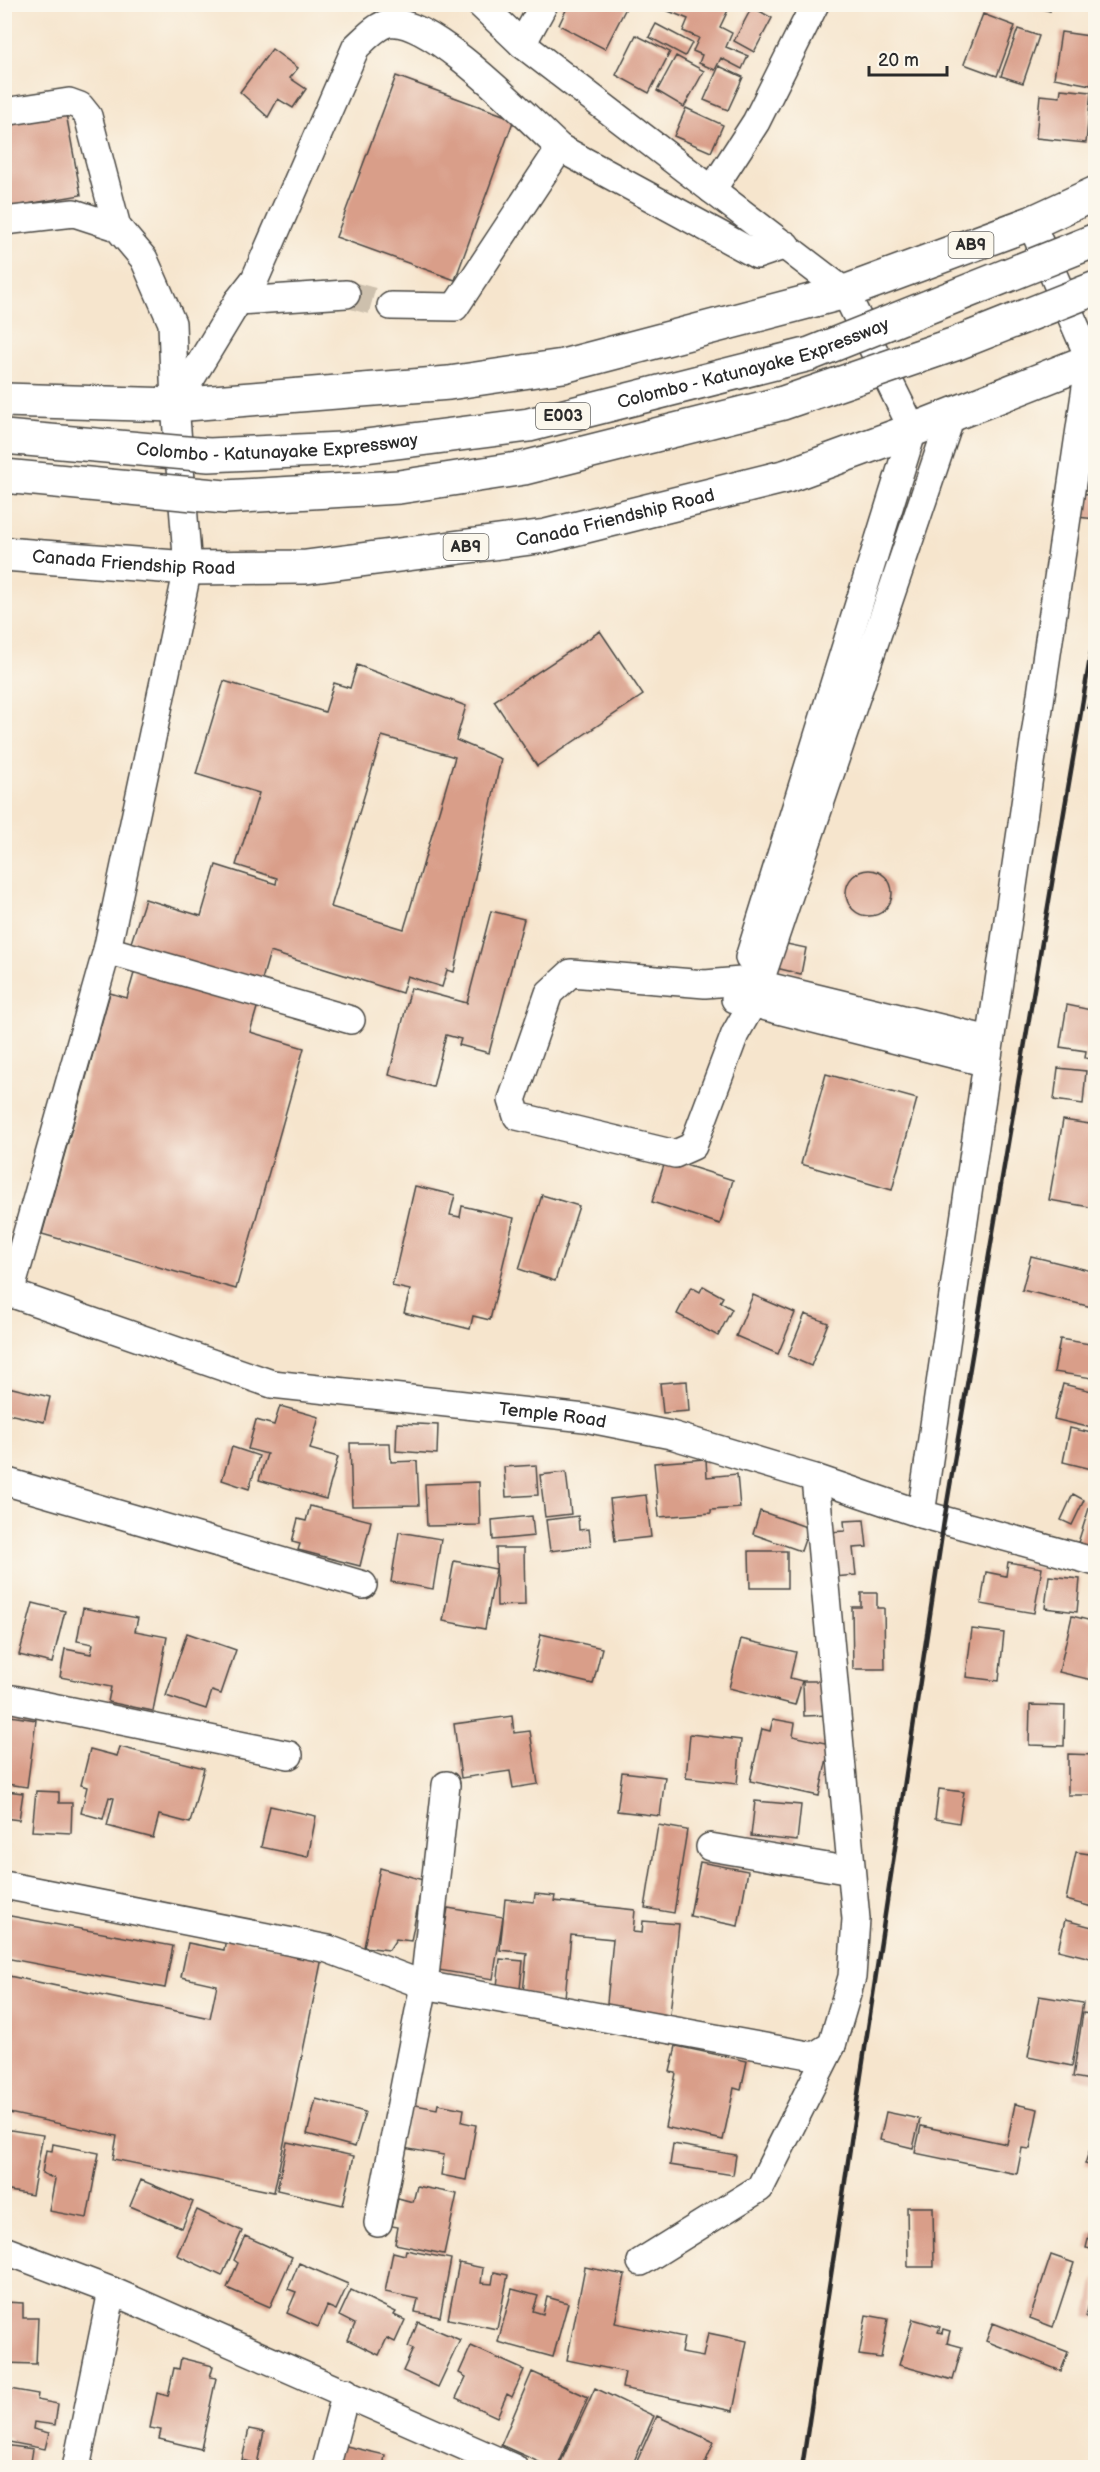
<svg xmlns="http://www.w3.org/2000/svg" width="1100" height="2472" viewBox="0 0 1100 2472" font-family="'Balsamiq Sans',sans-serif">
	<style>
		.building { fill: #d99e89; fill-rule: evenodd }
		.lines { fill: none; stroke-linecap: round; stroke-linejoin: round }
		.minor-tunnel { stroke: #cdc0ad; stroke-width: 27; stroke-dasharray: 27 14; stroke-linecap: butt }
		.minor-casing { stroke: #494743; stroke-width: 30 }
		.major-casing { stroke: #494743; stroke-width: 36 }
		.minor { stroke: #fff; stroke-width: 27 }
		.major { stroke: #fff; stroke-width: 33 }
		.rail { stroke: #2b2b2b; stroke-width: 4.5 }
		.highway-bridge-casing { stroke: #494743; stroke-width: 36; stroke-linecap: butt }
		.highway-bridge { stroke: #fff; stroke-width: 33 }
		.labels { text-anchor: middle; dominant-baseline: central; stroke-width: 5; stroke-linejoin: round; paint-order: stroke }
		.shield { fill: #fbf7ec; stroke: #696865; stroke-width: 1.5 }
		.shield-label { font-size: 16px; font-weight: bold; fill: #2b2b2b }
		.street-label { font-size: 18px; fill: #2b2b2b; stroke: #fbf7ec }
	</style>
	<rect width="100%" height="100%" fill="#fbf7ec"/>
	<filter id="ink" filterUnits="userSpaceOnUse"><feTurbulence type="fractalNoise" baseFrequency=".0167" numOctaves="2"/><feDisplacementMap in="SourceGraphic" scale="12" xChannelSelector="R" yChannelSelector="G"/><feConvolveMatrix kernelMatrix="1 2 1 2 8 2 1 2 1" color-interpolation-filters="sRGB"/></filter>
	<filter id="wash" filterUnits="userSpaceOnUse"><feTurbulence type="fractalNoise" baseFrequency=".008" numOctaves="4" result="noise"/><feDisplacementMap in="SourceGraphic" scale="24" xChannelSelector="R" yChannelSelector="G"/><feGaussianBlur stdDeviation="1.35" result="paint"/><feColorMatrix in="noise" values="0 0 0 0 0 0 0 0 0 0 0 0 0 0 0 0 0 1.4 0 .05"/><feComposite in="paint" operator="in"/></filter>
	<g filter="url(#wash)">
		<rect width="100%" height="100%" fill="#f6e5cd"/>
		<g id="blocks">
			<path class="building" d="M556,4H628L605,49L559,25L566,10Z
				M669,4H731L720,27L732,33L726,47L748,56L742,69L721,58L715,70L699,63L702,55L693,51L699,38L683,31L688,19L666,10Z
				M1024,4H1051L1050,11Z
				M752,7L772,18L754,52L734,41Z
				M983,14L1015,26L997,76L964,64Z
				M656,24L692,43L685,56L649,37Z
				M1018,29L1039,36L1023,83L1001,76Z
				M1061,32L1096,37L1091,85L1054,78Z
				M636,35L670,52L649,93L616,75Z
				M272,49L298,68L290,78L306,89L293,108L278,99L268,117L240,92Z
				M676,56L704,71L684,107L657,91Z
				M719,66L743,77L728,110L704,100Z
				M396,76L514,119L455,280L336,237Z
				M1061,89L1091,92L1086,143L1036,138L1040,95L1060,97Z
				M65,108L81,195L4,208V118Z
				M686,108L723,125L711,152L674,136Z
				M1080,493L1096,495V519L1077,517Z
				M600,631L643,695L537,766L494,701Z
				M357,665L466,706L456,740L501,759L454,972L447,970L442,987L407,976L402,993L270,952L259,990L129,949L145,899L201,916L216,865L276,884L277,878L236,865L259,793L196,774L224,681L325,712L334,683L350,688ZM382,736L455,757L404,929L331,907Z
				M846 893a23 23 0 1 1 46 0a23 23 0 1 1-46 0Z
				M491,911L524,919L489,1053L459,1045L461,1039L446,1035L433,1087L389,1075L411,988L467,1003Z
				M782,943L806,948L801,974L776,968Z
				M136,966L259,1001L250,1032L304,1048L236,1289L42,1234L110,993L127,998Z
				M1067,1005L1096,1011V1060L1085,1058L1086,1051L1060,1047Z
				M1058,1068L1086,1071L1083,1104L1054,1100Z
				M826,1074L917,1099L892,1190L801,1164Z
				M1063,1120L1096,1125L1093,1149L1096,1150V1208L1049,1200Z
				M666,1159L733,1180L720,1224L652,1202Z
				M415,1186L455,1195L450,1215L460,1217L462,1206L514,1218L490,1320L473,1316L470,1329L404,1313L410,1290L392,1286Z
				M542,1195L579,1206L555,1281L519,1269Z
				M1031,1256L1096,1272V1308L1022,1290Z
				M703,1286L723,1297L720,1302L732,1309L718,1336L677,1314L691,1287L700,1292Z
				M753,1295L795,1313L778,1354L736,1336Z
				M805,1314L828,1323L811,1366L788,1356Z
				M1060,1339L1096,1345L1092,1378L1054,1372Z
				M687,1381L689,1411L663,1413L660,1383Z
				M1063,1384L1096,1392V1429L1054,1419Z
				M4,1386L50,1397L44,1422L4,1413Z
				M280,1406L319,1417L310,1449L338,1457L326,1499L259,1480L267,1454L248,1449L256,1420L274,1425Z
				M397,1423L438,1425L437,1454L396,1451Z
				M1070,1428L1096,1434V1470L1063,1462Z
				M350,1443H390L391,1462L417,1461L419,1505L352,1506Z
				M232,1447L259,1456L249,1489L222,1480Z
				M706,1459L707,1477L737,1474L740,1508L711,1510V1513L659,1517L654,1463Z
				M536,1465L538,1495L506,1497L504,1467Z
				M566,1472L571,1514L545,1517L540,1475Z
				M479,1482L480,1525L427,1526L425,1484Z
				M1073,1494L1084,1500L1072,1525L1061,1520Z
				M646,1495L651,1537L615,1541L610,1499Z
				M1091,1502L1096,1504V1555L1076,1549Z
				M310,1506L371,1521L360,1566L298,1550L300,1544L292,1542L298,1519L306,1521Z
				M760,1511L809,1528L801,1551L753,1534Z
				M532,1516L534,1536L493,1540L492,1520Z
				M578,1516L579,1530L589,1529L591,1546L550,1551L546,1520Z
				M864,1520L867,1547L853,1548L856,1575L834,1577L829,1532L845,1531L844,1521Z
				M399,1532L441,1539L433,1589L391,1582Z
				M496,1548H524L525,1605L497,1606Z
				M749,1551H787V1588H750Z
				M454,1561L496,1569L485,1629L443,1621Z
				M1008,1562L1042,1568L1034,1613L981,1604L986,1572L1006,1576Z
				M1049,1576L1080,1579L1077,1612L1045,1608Z
				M861,1593H877V1608H884L885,1669H853L852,1607H861Z
				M33,1603L65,1611L52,1663L19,1655Z
				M83,1608L138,1618L135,1631L167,1637L153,1711L108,1702L111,1687L60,1677L65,1649L91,1654L93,1644L77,1641Z
				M1072,1616L1096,1622V1681L1059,1672Z
				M972,1629L1004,1633L999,1681L966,1677Z
				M187,1633L236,1650L221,1694L212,1691L206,1709L166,1696Z
				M541,1634L602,1648L593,1684L533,1670Z
				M741,1639L796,1652L790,1678L802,1681L795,1705L729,1688Z
				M803,1681H830L831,1715L804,1716Z
				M1030,1705L1065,1706L1064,1746L1029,1745Z
				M4,1715L36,1720L27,1787L7,1784L6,1791L23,1793L19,1820L4,1818Z
				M512,1716L514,1733L530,1731L538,1784L513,1788L510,1771L461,1778L454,1724Z
				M773,1719L795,1723L793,1736L830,1744L819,1796L750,1781L762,1729L770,1731Z
				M690,1734L741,1740L737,1784L686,1778Z
				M120,1747L204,1768L190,1823L159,1815L153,1838L107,1826L114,1798L109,1797L103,1819L81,1813L87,1787L81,1785L90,1749L117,1756Z
				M1068,1754L1096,1755V1795H1068Z
				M622,1772L665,1777L660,1816L617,1811Z
				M939,1789L964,1792L959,1823L935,1819Z
				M36,1791L59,1792V1803H72L71,1833L32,1831Z
				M755,1801L801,1805L797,1841L751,1836Z
				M270,1806L316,1816L308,1857L261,1847Z
				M658,1825L687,1830L674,1913L645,1908Z
				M1076,1852L1096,1855V1908L1066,1900Z
				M700,1862L748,1871L738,1926L690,1916Z
				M380,1868L423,1880L411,1941L396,1939L389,1950L364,1947Z
				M535,1894L555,1896L554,1901L635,1910L633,1932L642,1933L643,1921L679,1924L670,2015L634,2011L606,2014L613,1939L571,1935L565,1998L523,1993L527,1953L500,1950L505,1899L534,1902Z
				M448,1908L503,1917L493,1979L438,1970Z
				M5,1915L173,1946L165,1988L5,1958Z
				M1065,1920L1096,1928L1095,1959L1058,1950Z
				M226,1938L322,1958L274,2192L113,2159L117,2136L4,2112V1975L210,2018L217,1985L181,1977L188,1943L224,1950Z
				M500,1959L523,1961L519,1998L496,1996Z
				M1039,1996L1083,2003L1072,2066L1028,2057Z
				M1083,2013L1096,2015V2081L1073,2077Z
				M676,2046L747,2061L741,2090L734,2088L723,2140L665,2127L676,2073L670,2072Z
				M316,2099L365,2112L355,2147L307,2134Z
				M410,2104L437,2109L438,2104L464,2109L462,2122L476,2125L466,2180L441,2175L444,2155L403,2148Z
				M1015,2104L1038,2109L1030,2149L1022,2148L1017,2174L915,2153L921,2126L1007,2144Z
				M886,2112L920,2119L913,2148L880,2140Z
				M4,2129L43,2135L32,2195L4,2190Z
				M1096,2131V2167L1085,2164Z
				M287,2142L354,2156L343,2205L277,2190Z
				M53,2144L99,2153L87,2218L49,2211L55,2179L42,2173L46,2150L52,2151Z
				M673,2144L736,2155L733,2175L670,2165Z
				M141,2180L193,2202L182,2228L130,2206Z
				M417,2186L457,2194L444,2254L395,2244L398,2227L392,2226L398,2198L413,2202Z
				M907,2207H933L934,2267H908Z
				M197,2210L242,2231L222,2276L177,2255Z
				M1090,2231L1096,2232V2250L1086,2248Z
				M245,2236L292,2257L270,2307L227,2288L238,2263L234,2260Z
				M406,2250L451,2259L440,2317L415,2312L418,2299L385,2292L393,2252L405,2255Z
				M1051,2255L1074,2263L1053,2327L1030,2318Z
				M299,2263L348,2284L336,2310L327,2306L318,2327L287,2313L296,2292L288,2289Z
				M459,2263L483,2268L481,2283L492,2284L494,2272L508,2275L497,2329L448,2319Z
				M585,2267L625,2275L615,2323L684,2337L681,2353L703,2357L708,2333L747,2341L733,2411L622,2388L625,2372L567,2360Z
				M1095,2279L1096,2280V2319L1086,2317Z
				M512,2289L538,2296L533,2311L543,2314L547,2297L568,2303L553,2357L498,2342Z
				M351,2290L396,2312L394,2315L405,2320L395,2342L387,2338L379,2355L348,2340L355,2324L339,2316Z
				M4,2302L23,2303V2318H38L36,2364L4,2363Z
				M866,2315L888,2319L881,2358L859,2355Z
				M913,2319L940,2327L938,2332L942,2333L943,2329L950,2331L947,2343L962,2347L953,2380L899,2365Z
				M418,2322L460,2340L438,2387L403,2371L413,2349L408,2347Z
				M993,2323L1068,2352L1061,2371L986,2341Z
				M471,2346L524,2370L512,2397L507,2394L497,2417L456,2398L466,2377L459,2373Z
				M181,2358L213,2366L210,2377L216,2378L201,2449L159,2439L161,2430L150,2428L157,2393L168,2396L174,2368L179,2369Z
				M532,2372L588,2397L557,2468H552L501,2445Z
				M4,2388L38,2394L37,2400L58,2404L55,2425L34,2422L33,2429L49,2433L45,2449L9,2442L10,2439L4,2437Z
				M595,2388L654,2416L631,2468H558Z
				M657,2416L714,2442L703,2468H634Z
				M249,2429L264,2432L257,2464L242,2460Z
				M4,2445L33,2449L30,2468H4Z
				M342,2445L385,2455L383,2468H329Z"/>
		</g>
	</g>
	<g filter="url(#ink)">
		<use href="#blocks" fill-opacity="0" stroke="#494743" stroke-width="1.5"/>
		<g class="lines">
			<path class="minor-tunnel" d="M346,294L391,306"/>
			<g class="minor-casing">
				<g id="minor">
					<path d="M480,4L522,44L845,292L913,430L749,958"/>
					<path d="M522,44L544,4"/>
					<path d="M4,112L69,102L80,106L88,116L117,227"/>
					<path d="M712,190L756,122L815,4"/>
					<path d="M4,221L74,213L117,227L144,259L172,323L175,405L188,568L107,950L10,1293"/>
					<path d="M238,301L346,294"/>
					<path d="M391,306L455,307L560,148L757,255L786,245"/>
					<path d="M175,405L238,301L255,279L356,47C365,39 377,25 389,23C430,16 529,120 560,148"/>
					<path d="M952,414L759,984L752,1004L735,1034L693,1146L675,1154L517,1116L512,1100L549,993L571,973L705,984L741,981L759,984L990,1040"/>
					<path d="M107,950L351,1020"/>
					<path d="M735,999L987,1063"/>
					<path id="s1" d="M4,1291L272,1384L585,1418L671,1435L815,1478L921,1514L1096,1562"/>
					<path d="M4,1481L363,1585"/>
					<path d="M921,1514L1090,360L1031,223"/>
					<path d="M4,1700L13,1699L289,1755"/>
					<path d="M710,1847L851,1871"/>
					<path d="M4,1885L328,1949L424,1985L814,2056L832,2045L852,1977L856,1919L815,1478"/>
					<path d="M378,2223L424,1985L446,1785"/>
					<path d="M4,2250L112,2291L514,2468"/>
					<path d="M641,2262L760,2188L832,2045"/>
					<path d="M76,2468L112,2291"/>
					<path d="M326,2468L346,2392"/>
				</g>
			</g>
			<g class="major-casing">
				<g id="major">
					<path d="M4,400L175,405L449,383L563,366L845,292L1031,223L1096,193"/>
					<path id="s2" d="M4,554L188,568L306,567L546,536L787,476L913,430L1096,358"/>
				</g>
			</g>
			<use href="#minor" class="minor"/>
			<use href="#major" class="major"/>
			<path class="rail" d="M1089,707L1096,684
				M802,2468L944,1521L1096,623"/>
			<g class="highway-bridge-casing">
				<g id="highway-bridge">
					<path id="s3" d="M4,437L209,455L342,449L529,425L810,354L1096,240"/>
					<path d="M4,476L225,497L399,487L524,468L783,403L955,344L1096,288"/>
				</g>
			</g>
			<use href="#highway-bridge" class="highway-bridge"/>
		</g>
	</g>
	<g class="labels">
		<g class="shield">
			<rect x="948.5" y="232" width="45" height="26" rx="4.5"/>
			<rect x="536" y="403" width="54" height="26" rx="4.5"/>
			<rect x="443.5" y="534" width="45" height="26" rx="4.5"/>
		</g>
		<g class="shield-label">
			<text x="971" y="245">AB9</text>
			<text x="563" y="416">E003</text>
			<text x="466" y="547">AB9</text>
		</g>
		<g class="street-label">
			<text stroke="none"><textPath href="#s3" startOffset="760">Colombo - Katunayake Expressway</textPath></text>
			<text stroke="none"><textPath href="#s3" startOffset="274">Colombo - Katunayake Expressway</textPath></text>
			<text stroke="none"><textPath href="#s2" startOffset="616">Canada Friendship Road</textPath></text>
			<text stroke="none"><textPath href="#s2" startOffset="130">Canada Friendship Road</textPath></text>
			<text stroke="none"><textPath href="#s1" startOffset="566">Temple Road</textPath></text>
		</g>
	</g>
	<rect width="1100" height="2472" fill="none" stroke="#fbf7ec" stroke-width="24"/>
	<path d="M869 66v9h78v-9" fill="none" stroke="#2b2b2b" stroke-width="3"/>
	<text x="878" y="66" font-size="18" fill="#2b2b2b" stroke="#fbf7ec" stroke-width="4.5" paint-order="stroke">20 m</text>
</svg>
